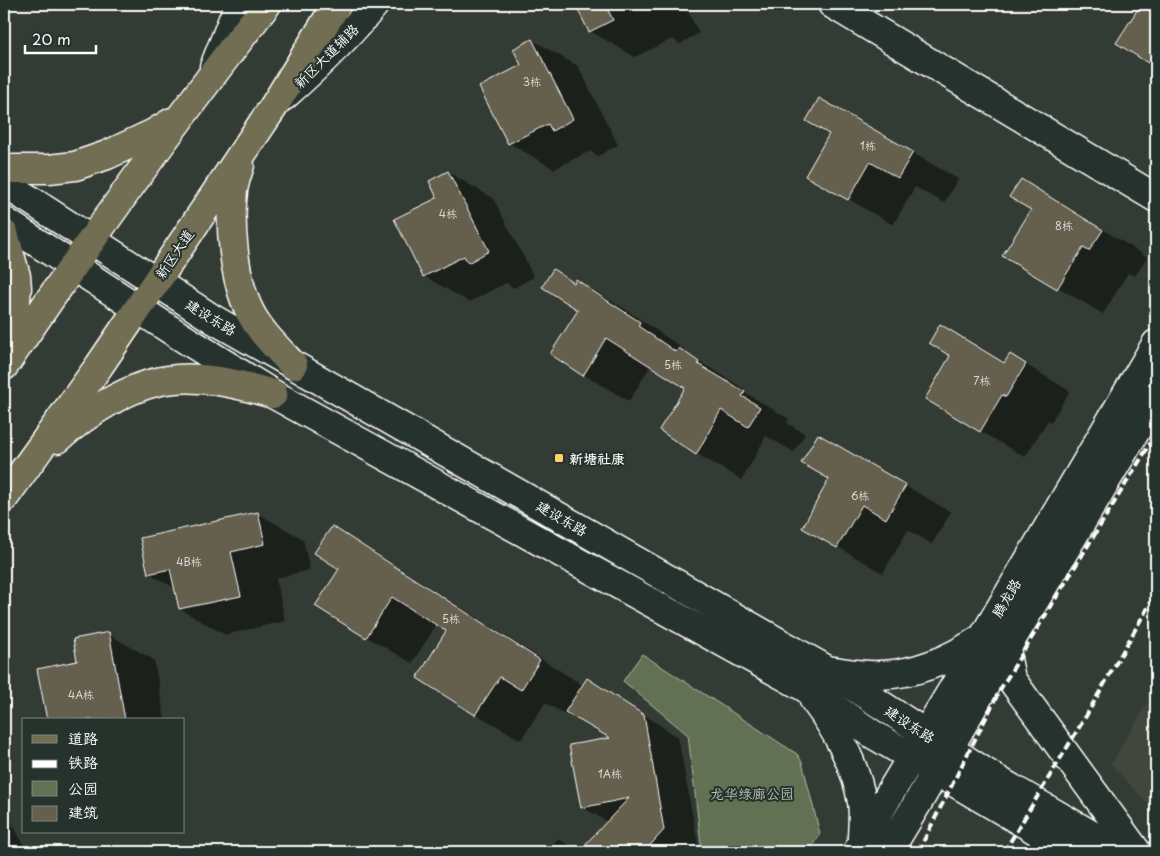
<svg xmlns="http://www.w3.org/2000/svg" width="1160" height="856" viewBox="0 0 1160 856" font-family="'Playpen Sans','LXGW WenKai TC',sans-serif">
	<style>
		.built { fill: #42463c }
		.green { fill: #627153; stroke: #b0b8a9 }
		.shadow { fill: #0007 }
		.building { fill: #655f4e; stroke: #fff }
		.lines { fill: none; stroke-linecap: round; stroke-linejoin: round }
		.street-casing { stroke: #fff; stroke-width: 31 }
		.secondary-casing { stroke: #fff; stroke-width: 31 }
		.primary-casing { stroke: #fff; stroke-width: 31 }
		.street { stroke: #26332d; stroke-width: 28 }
		.secondary { stroke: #26332d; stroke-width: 28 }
		.primary { stroke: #726e52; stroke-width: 28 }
		.rail { stroke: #fff; stroke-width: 4; stroke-dasharray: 8 4; stroke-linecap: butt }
		.poi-dot { fill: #ffd166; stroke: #26332d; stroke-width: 2 }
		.labels { text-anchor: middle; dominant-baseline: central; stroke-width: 4; stroke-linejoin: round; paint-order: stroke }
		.number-label { font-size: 11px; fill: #d8d7d3 }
		.street-label { font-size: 14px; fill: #fff; stroke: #26332d }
		.poi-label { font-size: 14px; font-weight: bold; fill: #fff; stroke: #26332d; text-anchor: start }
		.park-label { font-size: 14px; fill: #b8bfb2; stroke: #26332d }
	</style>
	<rect width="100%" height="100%" fill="#333c34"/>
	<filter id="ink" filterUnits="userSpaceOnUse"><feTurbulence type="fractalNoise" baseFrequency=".02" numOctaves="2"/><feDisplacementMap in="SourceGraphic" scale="10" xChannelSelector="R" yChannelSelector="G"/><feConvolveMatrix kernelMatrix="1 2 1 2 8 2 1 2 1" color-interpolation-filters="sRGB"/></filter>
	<g filter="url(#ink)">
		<path class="built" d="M1156,689V813L1111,764Z"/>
		<path class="green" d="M642,654L797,754L802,762L820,834L808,852H702L688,735L623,681Z"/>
		<path class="shadow" d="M576,4H684L699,33L680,44L672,39L635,57L590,31Z
			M1142,4H1156V67L1118,43Z
			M532,40L578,66L618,145L598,156L590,151L554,169L509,143L523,66Z
			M820,99L958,179L944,203L915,187L893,225L807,175L831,134Z
			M448,172L493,198L534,277L514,288L506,283L469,302L424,276L438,198Z
			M1021,180L1066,206L1147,257L1135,276L1128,273L1103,314L1004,255L1032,209Z
			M553,271L574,283L577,281L622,307L684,349L683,352L724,376L744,389L743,391L789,419L787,423L805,434L794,452L766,436L742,480L697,454L660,429L686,388L651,365L629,401L584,375L552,354L580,310Z
			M1010,355L1070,391L1051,422L1048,420L1025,457L980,431L1005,364Z
			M818,436L951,512L932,544L908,530L883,573L803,527L831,479Z
			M257,513L303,539L310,570L276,578L285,621L225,635L180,609L176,589L149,573Z
			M332,528L377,554L584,686L588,680L622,700L678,737L699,850L696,852H590L589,843L608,822L582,807L613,738L568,713L567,715L545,703L521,740L476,714L418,677L448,631L437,624L412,663L367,637L317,605L341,568Z
			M108,634L154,660L165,720H48Z
			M4,796L8,799L13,825L28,852H4Z
			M558,839L581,852H546Z"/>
		<path class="building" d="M575,4H605L613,20L589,32Z
			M1141,4H1156V68L1116,43Z
			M532,39L573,119L552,131L548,124L508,144L479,87L521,65L513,49Z
			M819,98L913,152L898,178L870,162L848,200L805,176L829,134L806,121Z
			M448,171L489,251L468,263L464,256L423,277L394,219L437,198L429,181Z
			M1021,179L1103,230L1089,251L1083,248L1057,289L1002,256L1031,210L1009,197Z
			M553,269L574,283L576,279L594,292L640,322L638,326L676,352L679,348L699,362L698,364L745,392L742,396L760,407L748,427L721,410L696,455L659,430L685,388L606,338L583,376L550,354L578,310L542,287Z
			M940,324L1004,363L1010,354L1026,364L1006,397L1002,395L980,432L925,399L950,356L929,343Z
			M818,434L906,485L886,519L862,505L837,548L802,528L829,479L801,463Z
			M258,512L265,544L231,552L241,596L179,609L170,569L148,574L140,538Z
			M332,526L540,660L521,690L500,677L475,715L417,678L446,631L392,597L366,638L315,606L339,569L314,553Z
			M109,632L125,720H47L37,669L77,661L73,639Z
			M587,678L644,715L664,830L644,852H578L629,798L581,808L569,745L610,738L565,712Z"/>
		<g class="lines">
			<g class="street-casing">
				<path id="street" d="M832,4L1156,198"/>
			</g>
			<g class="secondary-casing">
				<path id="secondary" d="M214,67L239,4
					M284,96C317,67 347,38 375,4
					M4,183L213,319L829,671L994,778L1121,852
					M4,221L180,336L273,394L804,687L874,735L1073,852
					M1007,647V659L1011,679L1137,852
					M833,671C849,673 865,676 880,675C918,674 951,659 982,638
					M814,700C836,729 856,766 862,802C864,814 862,828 862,841
					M857,852L890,793L954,687L1156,344
					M888,852L920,799L1007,647L1156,397"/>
			</g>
			<g class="primary-casing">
				<path id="primary" d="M240,165C237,174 234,183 233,191C229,226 234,280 250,312C260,332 278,349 293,365
					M4,169H49L75,166L107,155L154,133L172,122
					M4,234L16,276L17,288L12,353
					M4,366C88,243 175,121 267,4
					M58,439C85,414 130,385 167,380C203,375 239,384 273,394
					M4,498L99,366L156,282L274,106L337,4"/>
			</g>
			<use href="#street" class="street"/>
			<use href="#secondary" class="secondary"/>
			<use href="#primary" class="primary"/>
			<path class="rail" d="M918,852L1001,688L1156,434
				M1004,852L1086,716L1156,593"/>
		</g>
	</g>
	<rect class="poi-dot" x="554" y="453" width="10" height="10" rx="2.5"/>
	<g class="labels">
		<g class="number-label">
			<text x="532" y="81">3栋</text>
			<text x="868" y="145">1栋</text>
			<text x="448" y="213">4栋</text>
			<text x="1064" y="225">8栋</text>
			<text x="673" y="364">5栋</text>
			<text x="982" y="380">7栋</text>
			<text x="860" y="495">6栋</text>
			<text x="189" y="561">4B栋</text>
			<text x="451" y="618">5栋</text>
			<text x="81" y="694">4A栋</text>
			<text x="610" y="773">1A栋</text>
		</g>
		<g class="street-label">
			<text transform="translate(326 56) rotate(-45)">新区大道辅路</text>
			<text transform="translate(174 254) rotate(-56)">新区大道</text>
			<text transform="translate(211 317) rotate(31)">建设东路</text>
			<text transform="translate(562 518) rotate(30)">建设东路</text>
			<text transform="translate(1006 598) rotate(-59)">腾龙路</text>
			<text transform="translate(910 724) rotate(33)">建设东路</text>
		</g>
		<g class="poi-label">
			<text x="569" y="458">新塘社康</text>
		</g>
		<g class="park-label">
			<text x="752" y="793">龙华绿廊公园</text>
		</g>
	</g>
	<rect width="1160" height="856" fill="none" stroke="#26332d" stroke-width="20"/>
	<rect x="10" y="10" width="1140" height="836" fill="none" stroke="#fff" stroke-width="2" filter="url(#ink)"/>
	<rect x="22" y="718" width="162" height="115" fill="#26332d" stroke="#7d8581"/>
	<rect x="32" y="735" width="25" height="8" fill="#726e52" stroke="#7d8581"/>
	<text x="68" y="744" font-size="15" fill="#ffffff">道路</text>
	<rect x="32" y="760" width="25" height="8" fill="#ffffff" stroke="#7d8581"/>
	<text x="68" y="768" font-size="15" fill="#ffffff">铁路</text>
	<rect x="32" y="781" width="25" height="15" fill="#627153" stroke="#7d8581"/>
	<text x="68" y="794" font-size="15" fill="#ffffff">公园</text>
	<rect x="32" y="806" width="25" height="15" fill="#655f4e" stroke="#7d8581"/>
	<text x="68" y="818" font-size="15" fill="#ffffff">建筑</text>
	<path d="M25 45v8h71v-8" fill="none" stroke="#ffffff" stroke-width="2.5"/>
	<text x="32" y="45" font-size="15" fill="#ffffff" stroke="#26332d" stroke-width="4" paint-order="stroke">20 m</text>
</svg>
